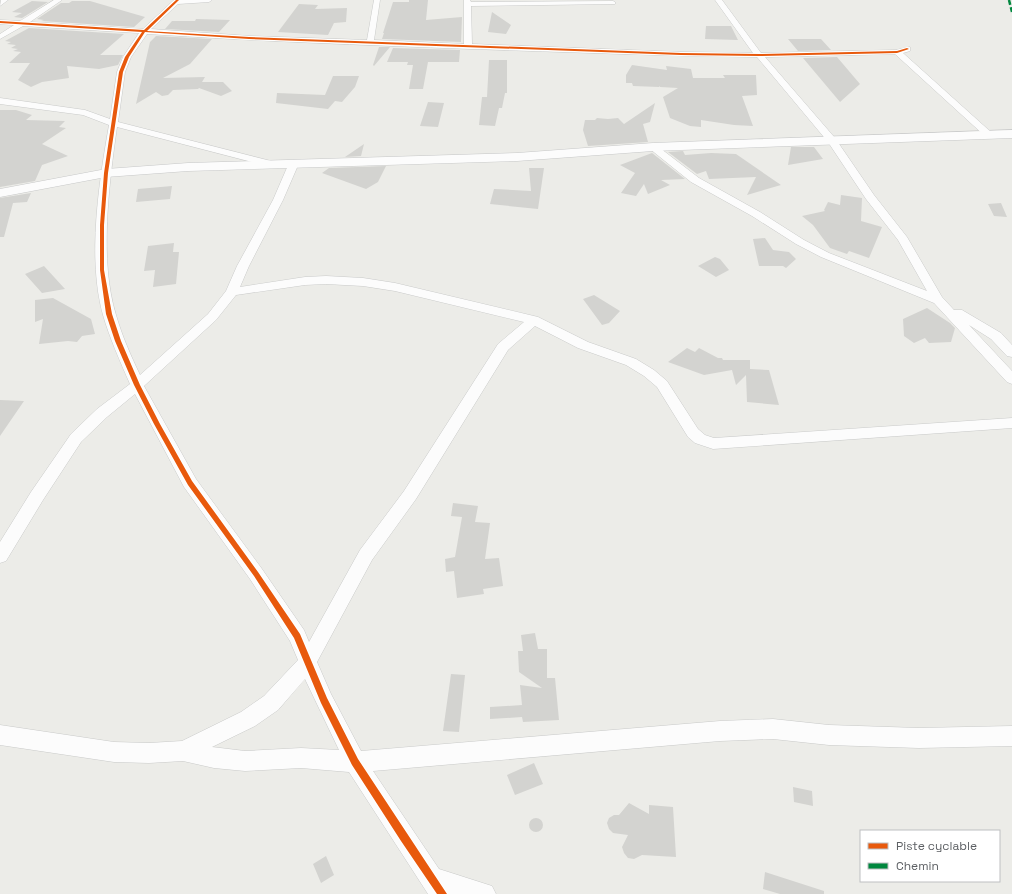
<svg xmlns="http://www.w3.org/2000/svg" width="1012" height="894" viewBox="0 0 1012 894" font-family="'Space Grotesk',sans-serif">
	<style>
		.building { fill: #d3d3d0 }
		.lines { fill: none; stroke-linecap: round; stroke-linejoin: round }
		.minor-casing { stroke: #c9cac9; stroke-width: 1 }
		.secondary-casing { stroke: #c7c8c8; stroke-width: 1 }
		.minor { fill: #fcfcfc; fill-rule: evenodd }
		.secondary { fill: #fcfcfc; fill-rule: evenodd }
		.quiet { stroke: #00873e; stroke-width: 2.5; stroke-dasharray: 5 2.5; stroke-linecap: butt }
		.cycleway-casing { stroke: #fff; stroke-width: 2 }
		.cycleway { fill: #e8590c; fill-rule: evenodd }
	</style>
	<rect width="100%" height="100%" fill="#ecece8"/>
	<path class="building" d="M409,0H428L426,20L462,17L461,42L382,39L384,33H383L393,2H409Z
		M32,1L48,2L22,18L14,17L22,13L12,12Z
		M72,1H90L145,17L134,27L41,21L44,20L37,19L61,3H69Z
		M299,4L318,5L315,9L347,8L346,22L334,23L328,35L278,32Z
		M492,12L511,25L506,34L488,32Z
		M196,19L230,20L219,32L165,29L172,21H195Z
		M706,26H731L738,40L705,39Z
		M29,28L124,34L100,55H123L118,65L99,69L67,66L69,78L42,82L31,87L18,80L30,63H9L21,52L13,51L18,49L11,48L16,45L7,44L11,42L5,41Z
		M156,36L212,39L190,64L163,78L205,77L202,82H223L232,91L221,96L199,88L198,89L173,90L168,95L162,96L156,92L136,104L150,42Z
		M788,39H821L831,50L798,51Z
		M379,47H390L374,66L373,65Z
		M393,48L460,50L459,62H428L423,89H409L413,65H407L408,62H387Z
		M837,57L860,84L840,102L803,58Z
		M489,60H507V93H505L502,108H499L495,126L479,125L482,97H487Z
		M632,65L667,70L666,66L691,69L693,78H725L723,75H756L757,95L742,96L753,126L734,125L701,120V127L690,126L670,118L663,97L678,88L660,87V86L659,87L633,86L632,83H626V75Z
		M333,76H359L355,87L342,102L335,101L328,109L276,103L277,93L325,95Z
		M428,102L444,103L438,127L420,126Z
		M655,103L650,122L643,124L648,142L588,146L583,130L585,120H595L597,118L608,119L618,118L624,124Z
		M0,110H16L32,115L26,120L65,121L59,127L66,128L42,144L68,156L42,165L35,181L0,187Z
		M364,144L361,156L345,157Z
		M791,147H814L823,159L788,165Z
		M683,151L685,155L711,153L736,154L781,185L747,195L756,177L709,179L706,171L697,174L668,152Z
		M652,153L685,179L661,180L670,185L648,194L644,184L636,196L621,193L635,173L620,165Z
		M386,166L378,182L366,189L322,173L329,168Z
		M529,168H544L538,209L490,204L494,189L531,191Z
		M172,186L170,199L136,202L138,189Z
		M31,193L27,202L13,203L4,237H0V198Z
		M841,195L862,198L861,221L882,227L869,258L849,251L847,254L830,248L813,225L802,216L825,211L824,210L828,202L840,205Z
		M1001,203L1007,217L994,216L988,204Z
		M765,238L773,250L789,252L796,259L786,268L783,266H759L753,239Z
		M174,243L173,252H179L176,284L153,287L155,270L144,271L148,246Z
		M715,257L720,259L729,270L716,277L698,266Z
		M44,266L65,289L42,293L25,274Z
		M594,295L620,311L609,323L602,325L583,299Z
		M53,298L91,319L95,334L82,336L77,342L68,341L39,344L43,319L35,322V300Z
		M927,308L950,323L955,328L951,342L929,343L925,338L914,343L904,336L903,319Z
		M687,348L695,352L699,348L718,358H722L723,360H750V369L769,370L779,405L747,402L746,375L736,385L732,370L704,375L668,362Z
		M0,400L24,401L0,436Z
		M453,503L478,506L475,522L490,523L485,559L499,558L503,586L483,589L484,594L457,598L454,571L446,572L445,559L455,557L462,517L451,516Z
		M535,633L538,649H547V678H555L559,720L523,722L522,717L490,719V707L522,705L520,685L542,688L519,672L518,651H523L521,635Z
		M451,674L465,675L459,732L443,731Z
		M534,763L543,784L515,795L507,775Z
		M793,787L812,791L813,806L794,802Z
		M629,803L649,814V805L673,807L676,857L642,855L634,859L628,858L624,853L622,847L628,835L613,833L609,829L607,823L609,818L614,815H619Z
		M529 825a7 7 0 1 1 14 0a7 7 0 1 1-14 0Z
		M326,856L334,875L321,883L313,864Z
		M765,872L824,891V894H780L763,889Z"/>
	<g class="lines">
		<g class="minor-casing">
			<path id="minor" d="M8,0L0,6L1,0Z
				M54,0H62L30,22L143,29L174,0H212L209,2L178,4L151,29L249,36L367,40L374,0H380L374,40L464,44V0H470L471,2L613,1L615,2V4L471,6L472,44L681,52L753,53L715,0H722L761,53L896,50L910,47V51L903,53L992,133L994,135L992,137H986L895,54L765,57L835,138L874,195L907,237L942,297L954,310H962L1001,333L1012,345V357L1007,356L991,339L969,325L1012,371V384L1007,382L934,303L821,257L796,244L752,216L691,182L650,149L648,147L650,145H656L699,178L760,212L804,240L829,253L927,291L898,240L866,199L828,142L757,57C662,56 567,52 471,49C363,45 255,41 147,34L131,57L125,72L118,122L275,162L276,164L271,167L117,127C109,184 99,260 116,315C122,336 131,356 140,375L208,314L226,291L237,266L273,200L289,163L294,160L299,163L283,200L249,266L240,287L305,277L326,276L363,278L395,283L538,317L588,342L636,359L654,370L667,381L698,429L705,435L714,438L1012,418V428L713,449L695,443L688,437L657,387L644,376L626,365L578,348L535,326L508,350L416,499L372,560L317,662L331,694L361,751L720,721L773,719L829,725L919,728L1012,726V746L919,748L829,745L773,739L720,741L373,771L439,869L492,886L496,894H428L349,772L301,768L245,771L214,768L183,761L149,763L114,762L0,745V725L114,742L149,743L182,741L241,712L264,696L298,660L290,641L250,579L184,487L135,394L107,417L81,442L43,500L6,561L0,563V542L31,492L71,434L97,409L130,384C120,361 110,339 103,315C87,258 99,182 109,125L83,115L0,104V98L85,110L110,119L117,72L123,57L139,33L23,26L0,39V34L14,25L0,24V20L20,21ZM326,284L363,286L395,291L524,322L498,344L404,491L360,550L309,642L304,630L262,569L196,479L144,386L216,320L236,295L305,285ZM305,679L339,750L301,748L245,751L212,747L255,726L278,710Z"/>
		</g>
		<g class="secondary-casing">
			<path id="secondary" d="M1012,130V138L653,151L517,161L188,171L106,177L0,197V189L106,169L188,163L517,153L653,143Z"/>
		</g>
		<use href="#minor" class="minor"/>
		<use href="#secondary" class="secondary"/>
		<path class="quiet" d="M1009,0L1012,12"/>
		<g class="cycleway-casing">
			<path id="cycleway" d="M176,0H179L147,31L249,37L681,53L759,54L897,51L907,48L909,49L897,53L759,56L681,55L249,39L145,32L129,57L123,72L108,173L104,225V270L112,314L121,341L140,385L160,424L192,481L258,572L300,634L327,698L358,759L447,894H437L401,841L352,765L321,703L294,638L254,576L188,485L154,424L134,385L115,341L106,314L100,270V225L104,173L119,72L125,57L142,32L0,23V21L144,30Z"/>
		</g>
		<use href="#cycleway" class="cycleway"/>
	</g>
	<rect x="860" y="830" width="140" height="52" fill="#ffffff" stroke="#bebfc1"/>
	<rect x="868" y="843" width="20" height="6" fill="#e8590c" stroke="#bebfc1"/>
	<text x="896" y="850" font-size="12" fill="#5d6064">Piste cyclable</text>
	<rect x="868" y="863" width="20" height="6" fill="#00873e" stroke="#bebfc1"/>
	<text x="896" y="870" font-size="12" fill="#5d6064">Chemin</text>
</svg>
